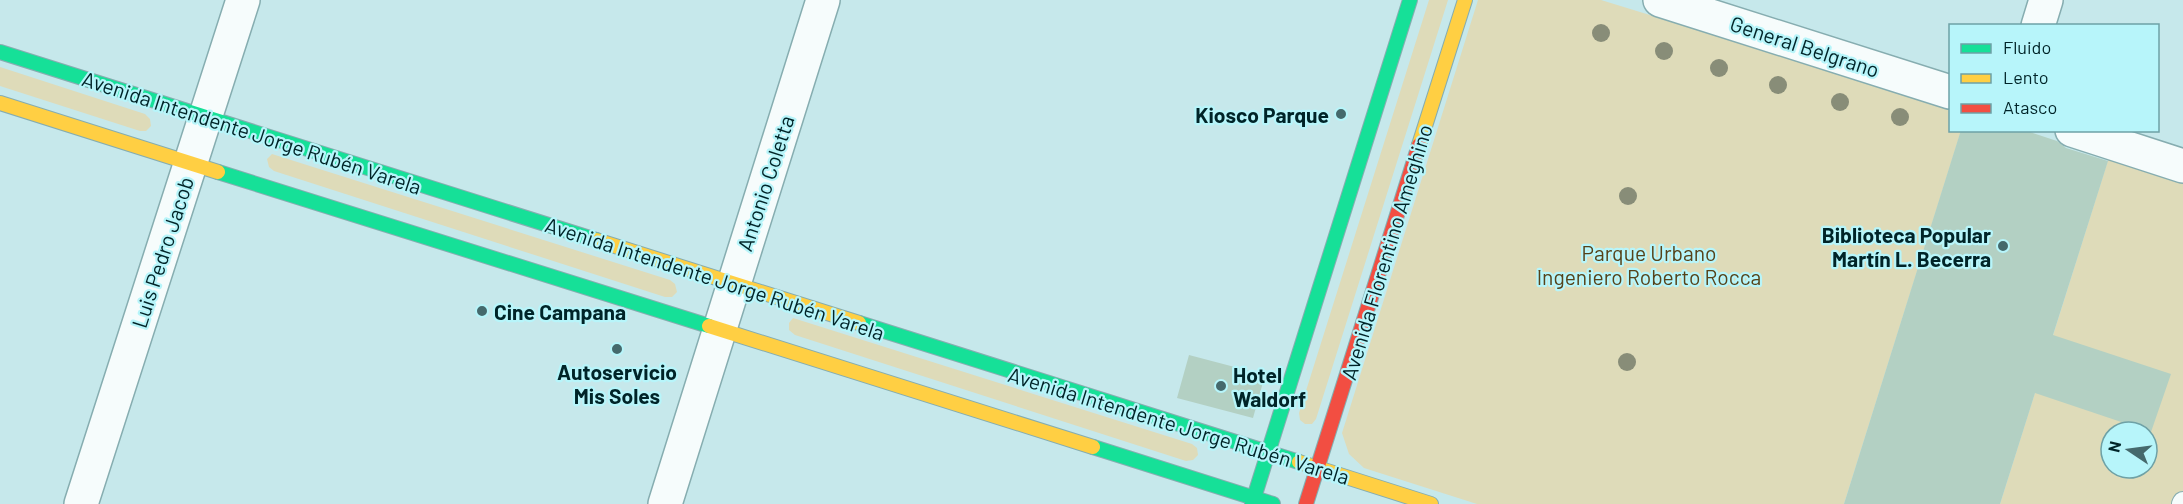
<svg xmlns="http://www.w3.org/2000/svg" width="2183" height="504" viewBox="0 0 2183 504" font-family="Barlow,sans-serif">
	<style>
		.green { fill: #dedbb9; fill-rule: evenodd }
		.building { fill: #b3d0c3 }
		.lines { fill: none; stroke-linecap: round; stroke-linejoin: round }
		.lane-casing { stroke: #86adb0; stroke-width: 22 }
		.street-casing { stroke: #86adb0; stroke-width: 36 }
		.fast-casing { stroke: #86adb0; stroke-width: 16 }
		.slow-casing { stroke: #86adb0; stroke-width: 16 }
		.jam-casing { stroke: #86adb0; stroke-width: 16 }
		.lane { stroke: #f6fcfc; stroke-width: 20 }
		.street { stroke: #f6fcfc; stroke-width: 33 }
		.fast { stroke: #16e098; stroke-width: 14 }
		.slow { stroke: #ffcf43; stroke-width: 14 }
		.jam { stroke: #f24e42; stroke-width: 14 }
		.tree { fill: #888d78 }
		.poi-dot { fill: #45696c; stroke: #b7f5fa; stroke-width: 2 }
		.labels { text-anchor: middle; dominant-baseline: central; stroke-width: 4.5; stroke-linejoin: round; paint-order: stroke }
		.street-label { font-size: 21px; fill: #002428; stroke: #b7f5fa }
		.poi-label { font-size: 21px; font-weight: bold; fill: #002428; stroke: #b7f5fa; text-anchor: end }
		.park-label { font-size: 21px; fill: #564219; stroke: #b7f5fa }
	</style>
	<rect width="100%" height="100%" fill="#c6e8eb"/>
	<path class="green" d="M1429,0H1448L1316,419L1312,424H1305L1300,420L1299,413Z
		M1478,0H1601L1950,107V130L1961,131L1844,504H1477L1364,468L1349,454L1342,433Z
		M0,67L145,114L150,119L151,126L146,131H140L0,86Z
		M272,154L670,280L675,284L677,292L672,297H665L274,171L269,167L267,159Z
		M2109,157L2183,181V504H2000ZM2111,432H2147V468H2111Z
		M793,318L1192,444L1197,448L1198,455L1193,460L1186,461L795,335L789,330V323Z"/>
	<path class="building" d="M1961,130H2024L2057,141L2066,148L2108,161L2053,335L2171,374L2151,432L2035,393L2000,504H1844Z
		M1189,355L1265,375L1253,418L1177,398Z"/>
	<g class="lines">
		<g class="lane-casing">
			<path id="lane" d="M2182,504L2183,502"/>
		</g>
		<g class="street-casing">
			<path id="street" d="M1660,0L1950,92
				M2038,26L2046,0
				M2072,130L2183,166
				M81,504L243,0
				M665,504L823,0"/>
		</g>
		<g class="fast-casing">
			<path id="fast" d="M0,52L596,240
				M218,172L709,326
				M859,323L1299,462
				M1093,447L1273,504
				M1252,504L1410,0"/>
		</g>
		<g class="slow-casing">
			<path id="slow" d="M0,103L218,172
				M1419,145L1465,0
				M596,240L859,323
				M709,326L1093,447
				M1299,462L1431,504"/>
		</g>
		<g class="jam-casing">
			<path id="jam" d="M1306,504L1419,145"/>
		</g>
		<use href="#lane" class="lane"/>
		<use href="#street" class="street"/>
		<use href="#fast" class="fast"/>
		<use href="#slow" class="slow"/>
		<use href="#jam" class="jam"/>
	</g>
	<g class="tree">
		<circle cx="1601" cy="33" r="9"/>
		<circle cx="1664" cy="51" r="9"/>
		<circle cx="1719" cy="68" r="9"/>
		<circle cx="1778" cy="85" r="9"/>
		<circle cx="1840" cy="102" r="9"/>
		<circle cx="1900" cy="117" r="9"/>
		<circle cx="1628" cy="196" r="9"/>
		<circle cx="1627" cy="362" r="9"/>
	</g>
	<g class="poi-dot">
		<circle cx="1341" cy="114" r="6"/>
		<circle cx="2003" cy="246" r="6"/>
		<circle cx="482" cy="311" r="6"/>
		<circle cx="617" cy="349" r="6"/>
		<circle cx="1221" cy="386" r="6"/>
	</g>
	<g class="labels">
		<g class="street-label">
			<text transform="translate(1805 46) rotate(18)">General Belgrano</text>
			<text transform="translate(252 132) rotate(18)">Avenida Intendente Jorge Rubén Varela</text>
			<text transform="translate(765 183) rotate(-72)">Antonio Coletta</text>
			<text transform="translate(162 252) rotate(-72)">Luis Pedro Jacob</text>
			<text transform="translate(1386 252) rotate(-73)">Avenida Florentino Ameghino</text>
			<text transform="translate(715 278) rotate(18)">Avenida Intendente Jorge Rubén Varela</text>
			<text transform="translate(1179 425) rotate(17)">Avenida Intendente Jorge Rubén Varela</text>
		</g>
		<g class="poi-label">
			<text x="1329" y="114">Kiosco Parque</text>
			<text x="1991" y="234">Biblioteca Popular<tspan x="1991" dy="24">Martín L. Becerra</tspan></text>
			<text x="494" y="311" text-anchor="start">Cine Campana</text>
			<text x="617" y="371" text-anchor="middle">Autoservicio<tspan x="617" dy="24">Mis Soles</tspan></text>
			<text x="1233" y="374" text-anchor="start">Hotel<tspan x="1233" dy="24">Waldorf</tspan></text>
		</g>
		<g class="park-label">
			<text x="1649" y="252">Parque Urbano<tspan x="1649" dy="24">Ingeniero Roberto Rocca</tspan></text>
		</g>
	</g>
	<rect x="1949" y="24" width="210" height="108" fill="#b7f5fa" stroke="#6ea1a6" stroke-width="1.5"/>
	<rect x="1961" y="44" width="30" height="9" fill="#16e098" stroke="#6ea1a6" stroke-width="1.5"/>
	<text x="2003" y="54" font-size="18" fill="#002428">Fluido</text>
	<rect x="1961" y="74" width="30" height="9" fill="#ffcf43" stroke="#6ea1a6" stroke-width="1.5"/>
	<text x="2003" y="84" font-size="18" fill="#002428">Lento</text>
	<rect x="1961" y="104" width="30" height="9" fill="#f24e42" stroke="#6ea1a6" stroke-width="1.5"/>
	<text x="2003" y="114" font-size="18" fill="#002428">Atasco</text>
	<g transform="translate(2129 450) rotate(283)"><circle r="28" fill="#b7f5fa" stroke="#6ea1a6" stroke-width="1.5"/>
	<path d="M0-4.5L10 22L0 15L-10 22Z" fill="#45696c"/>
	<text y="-9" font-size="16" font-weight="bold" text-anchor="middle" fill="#002428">N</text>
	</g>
</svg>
